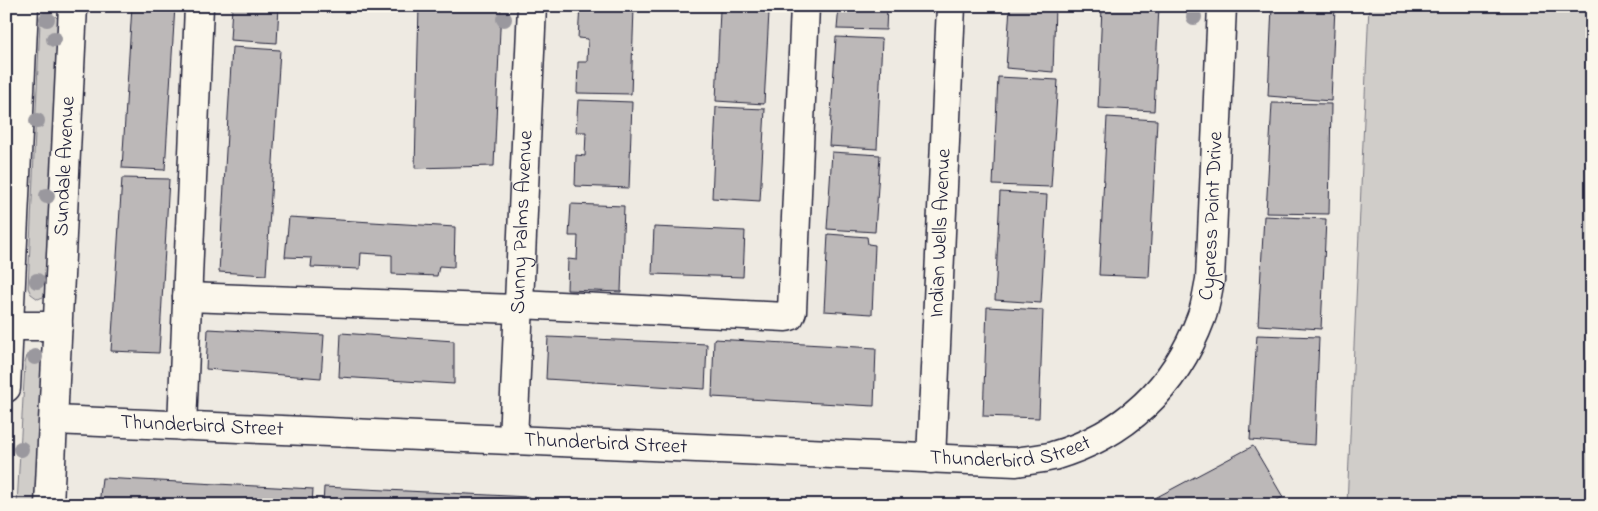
<svg xmlns="http://www.w3.org/2000/svg" width="1598" height="511" viewBox="0 0 1598 511" font-family="'Indie Flower',sans-serif">
	<style>
		.green { fill: #d0cdc9; stroke: #797882 }
		.building { fill: #bcb8b8; stroke: #22223b }
		.lines { fill: none; stroke-linecap: round; stroke-linejoin: round }
		.minor-casing { stroke: #22223b; stroke-width: 31 }
		.minor { stroke: #fbf7ec; stroke-width: 28 }
		.tree { fill: #9a989e }
		.labels { text-anchor: middle; dominant-baseline: central; stroke-width: 5; stroke-linejoin: round; paint-order: stroke }
		.street-label { font-size: 21px; fill: #22223b; stroke: #fbf7ec }
	</style>
	<rect width="100%" height="100%" fill="#eeeae2"/>
	<filter id="ink" filterUnits="userSpaceOnUse"><feTurbulence type="fractalNoise" baseFrequency=".02" numOctaves="2"/><feDisplacementMap in="SourceGraphic" scale="10" xChannelSelector="R" yChannelSelector="G"/><feConvolveMatrix kernelMatrix="1 2 1 2 8 2 1 2 1" color-interpolation-filters="sRGB"/></filter>
	<g filter="url(#ink)">
		<path class="green" d="M1369,6H1592V505H1347Z
			M48,16H55L61,22L49,291L43,297L38,299L31,294L28,288L40,22Z
			M35,353L43,355L39,505H17L25,363L27,356Z"/>
		<path class="building" d="M132,6H175L165,170L122,168Z
			M232,6H279L277,43L230,40Z
			M419,6H501L494,166L415,168Z
			M580,6L634,8L631,94L577,93L578,62H587L588,39L578,38Z
			M839,6H887L886,30L837,29Z
			M1010,6H1055L1053,72L1006,68Z
			M1102,6H1159L1154,111L1098,108Z
			M1272,6H1335L1331,101L1268,96Z
			M720,10L769,12L764,104L716,101Z
			M836,37L882,39L877,149L829,146Z
			M232,47L280,50L266,275L219,272Z
			M998,77L1058,80L1051,187L993,185Z
			M578,100L632,102L629,188L575,186L576,155L585,156L586,132H576Z
			M1272,103L1331,104L1329,214L1266,213Z
			M716,107L765,109L760,201L712,198Z
			M1107,117L1157,120L1149,277L1099,275Z
			M832,152L880,155L875,232L827,229Z
			M122,178L169,179L159,353L111,351Z
			M1000,192L1047,195L1041,303L995,300Z
			M571,204L624,206L621,292L567,290L568,259L577,260L578,236H569Z
			M1264,216L1326,219L1321,329L1258,325Z
			M289,217L455,227L454,267L439,266L437,276L392,274V255L361,253L360,269L311,267L312,258L285,257Z
			M654,227L745,231L743,277L652,274Z
			M828,234L867,237L868,244L875,245L872,314L824,311Z
			M987,307L1043,310L1039,418L983,416Z
			M208,329L324,335L321,378L206,369Z
			M341,333L454,341V384L339,377Z
			M1257,335L1319,337L1315,445L1250,440Z
			M548,337L707,344L705,389L546,379Z
			M714,339L876,348L874,406L712,397Z
			M1253,446L1283,497L1268,505H1142Z
			M102,478L313,489L312,505H99Z
			M324,487L529,497L528,505H323Z
			M542,501L610,505H542Z"/>
		<g class="lines">
			<g class="minor-casing">
				<g id="minor">
					<path d="M187,297L519,309"/>
					<path d="M519,304L786,317L790,316L792,311L805,6"/>
					<path d="M6,326H58"/>
					<path d="M6,388L24,6"/>
					<path id="s1" d="M54,420L1016,462C1028,460 1041,459 1053,456C1125,435 1175,388 1201,318C1206,306 1207,293 1210,280L1222,6"/>
					<path d="M182,426L199,6"/>
					<path id="s2" d="M513,440L532,6"/>
					<path id="s3" d="M931,459L951,6"/>
					<path id="s4" d="M49,505L73,6"/>
				</g>
			</g>
			<use href="#minor" class="minor"/>
		</g>
		<g class="tree">
			<circle cx="1194" cy="17" r="8"/>
			<circle cx="47" cy="19" r="8"/>
			<circle cx="504" cy="19" r="8"/>
			<circle cx="54" cy="39" r="8"/>
			<circle cx="37" cy="121" r="8"/>
			<circle cx="47" cy="196" r="8"/>
			<circle cx="37" cy="281" r="8"/>
			<circle cx="35" cy="357" r="8"/>
			<circle cx="21" cy="449" r="8"/>
		</g>
	</g>
	<g class="labels">
		<g class="street-label">
			<text stroke="none"><textPath href="#s4" startOffset="339">Sundale Avenue</textPath></text>
			<text stroke="none"><textPath href="#s1" startOffset="1314">Cypress Point Drive</textPath></text>
			<text stroke="none"><textPath href="#s2" startOffset="218">Sunny Palms Avenue</textPath></text>
			<text stroke="none"><textPath href="#s3" startOffset="226">Indian Wells Avenue</textPath></text>
			<text stroke="none"><textPath href="#s1" startOffset="148">Thunderbird Street</textPath></text>
			<text stroke="none"><textPath href="#s1" startOffset="552">Thunderbird Street</textPath></text>
			<text stroke="none"><textPath href="#s1" startOffset="958">Thunderbird Street</textPath></text>
		</g>
	</g>
	<rect width="1598" height="511" fill="none" stroke="#fbf7ec" stroke-width="25"/>
	<rect x="12" y="12" width="1573" height="486" fill="none" stroke="#22223b" stroke-width="2" filter="url(#ink)"/>
</svg>
